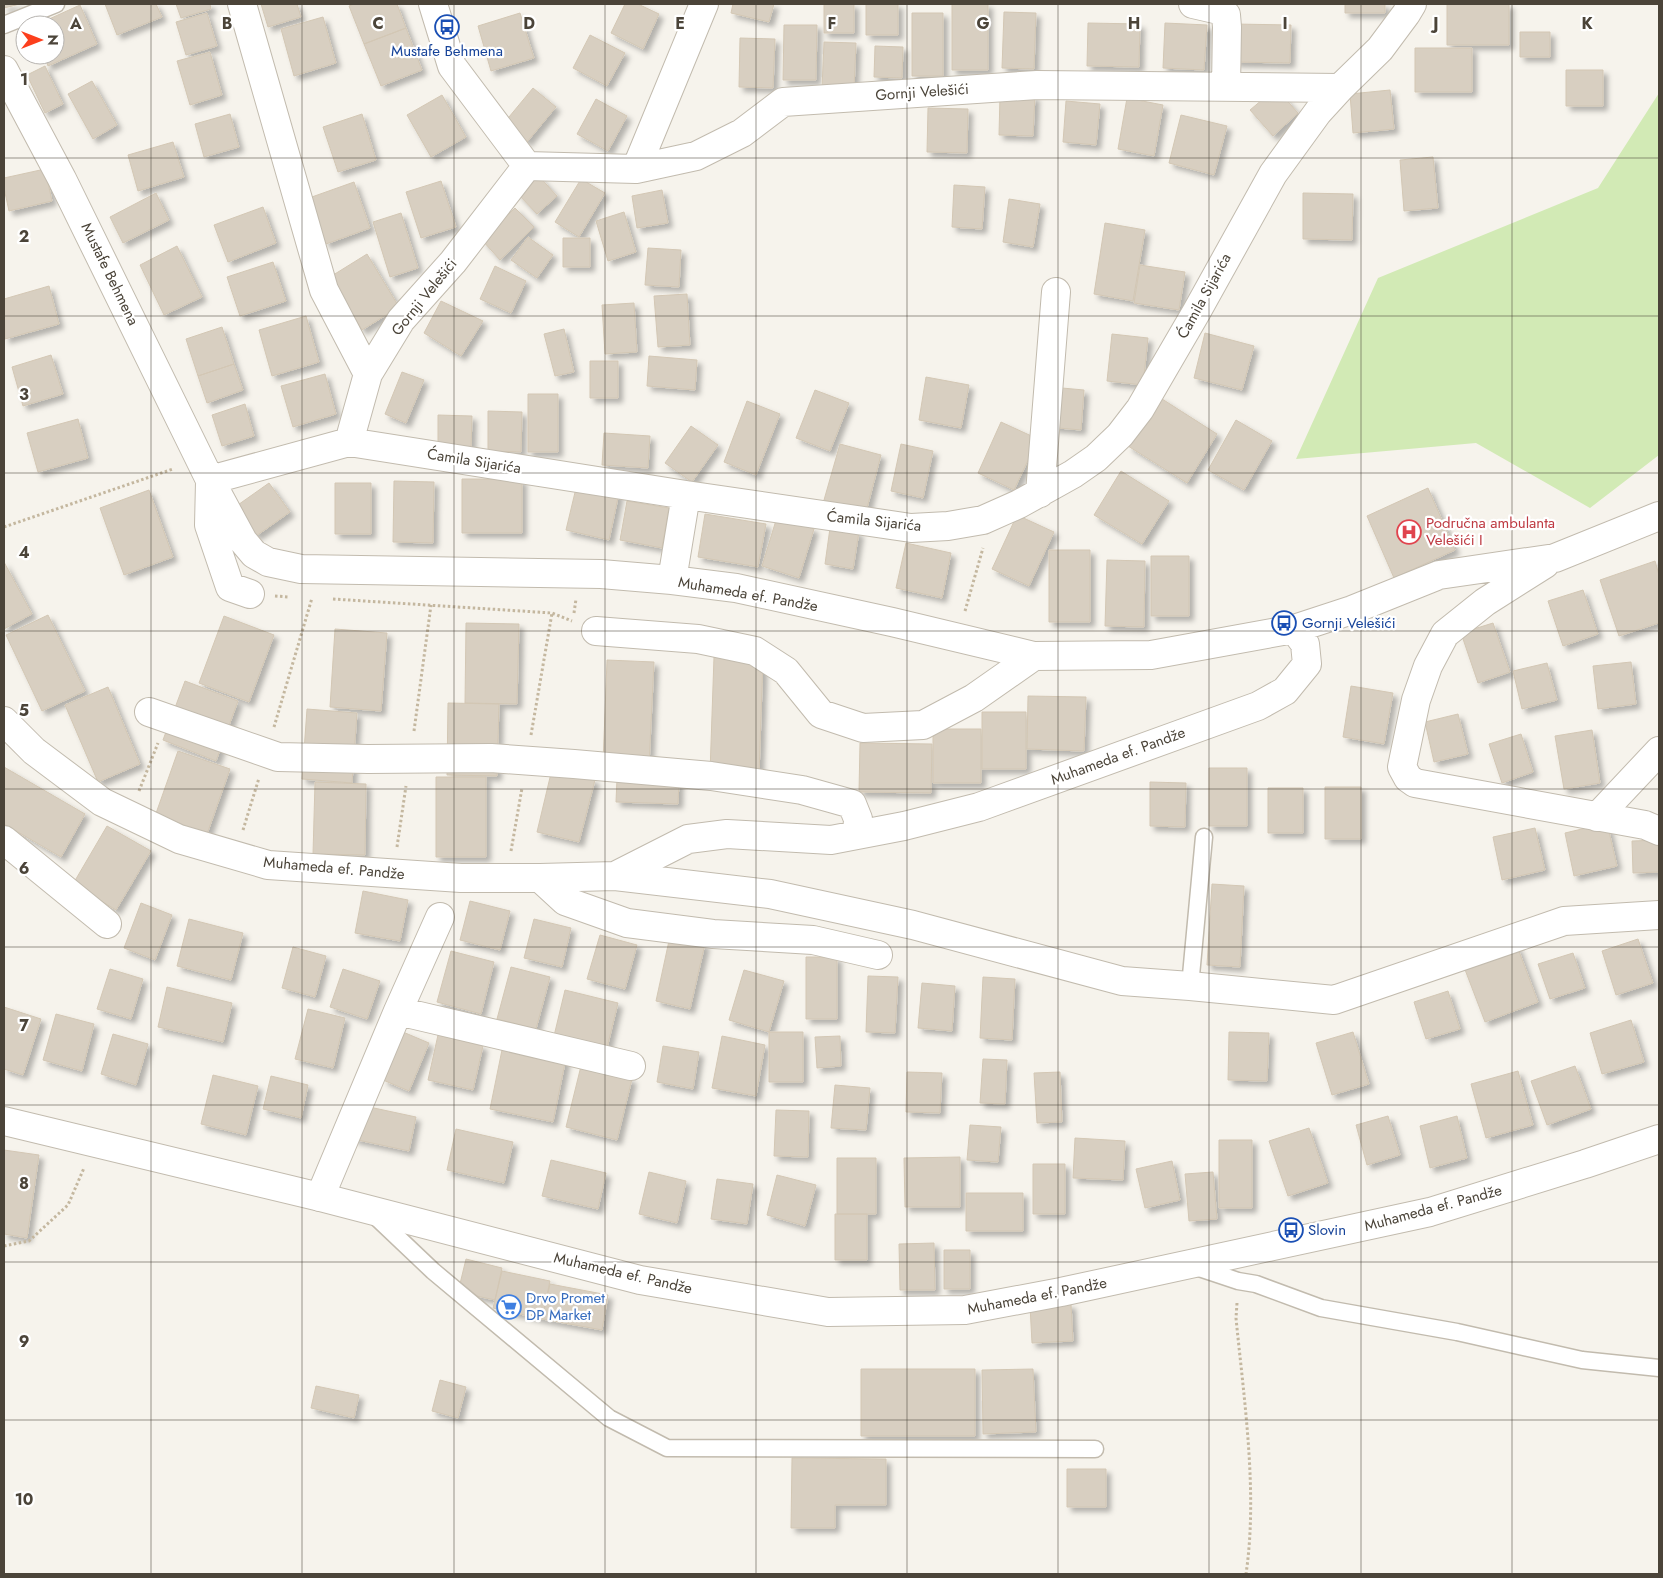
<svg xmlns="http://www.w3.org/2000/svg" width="1663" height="1578" viewBox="0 0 1663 1578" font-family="Jost,sans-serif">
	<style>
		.green { fill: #d2eab5 }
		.building { fill: #d8cfc1; stroke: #d3c7b4; filter: url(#shadow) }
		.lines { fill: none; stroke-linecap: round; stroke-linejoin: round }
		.service-casing { stroke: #c2bbae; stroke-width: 19 }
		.minor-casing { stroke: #c2bbae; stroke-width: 30 }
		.tertiary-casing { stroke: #c2bbae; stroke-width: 30 }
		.path { stroke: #c4b79f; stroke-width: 3; stroke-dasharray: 2.5 2.5; stroke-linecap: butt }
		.service { stroke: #fff; stroke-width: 16 }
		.minor { stroke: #fff; stroke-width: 28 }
		.tertiary { stroke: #fff; stroke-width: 28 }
		.grid { fill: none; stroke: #4b4439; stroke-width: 1; stroke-opacity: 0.55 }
		.labels { text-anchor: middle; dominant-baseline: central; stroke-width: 4.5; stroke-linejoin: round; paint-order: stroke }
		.transit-label { font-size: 15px; fill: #164399; stroke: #fff; text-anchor: start }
		.street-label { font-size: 15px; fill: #4b4439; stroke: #fff }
		.health-label { font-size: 15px; fill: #be3a42; stroke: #fff; text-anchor: start }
		.shop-label { font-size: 15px; fill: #366cbe; stroke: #fff; text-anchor: start }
		.grid-label { font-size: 16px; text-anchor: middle; font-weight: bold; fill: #4b4439; stroke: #fff; stroke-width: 4.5; stroke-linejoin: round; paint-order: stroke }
	</style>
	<defs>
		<filter id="shadow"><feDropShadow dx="4.5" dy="4.5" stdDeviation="2.5" flood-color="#0004"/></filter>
	</defs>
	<rect width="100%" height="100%" fill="#f6f3ec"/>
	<path class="green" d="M1659,93V455L1590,508L1476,443L1296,459L1378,278L1598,188Z"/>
	<path class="building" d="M4,4H20L4,8Z
		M105,4H156L162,17L117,35Z
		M176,4H210L211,9L181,18Z
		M261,4H297L301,17L268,27Z
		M354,4H397L406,28L364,44L349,6Z
		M625,4H638L659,14L643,49L611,33Z
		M733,4H774L769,22L731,13Z
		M824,4H854V33H824Z
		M866,4H898V35H866Z
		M952,4H988V70H952Z
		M1345,4H1385V13H1345Z
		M1447,4H1509V45H1447Z
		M80,5L97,44L48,66L44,55H55V25H36Z
		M1004,12L1036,13L1034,69L1002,68Z
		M207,13L217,46L186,55L176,22Z
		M520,13L534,58L491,71L478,26Z
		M912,13H943V76H912Z
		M323,17L336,63L294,76L281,29Z
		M1088,23L1140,24L1139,67L1087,66Z
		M1165,23L1207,25L1204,70L1163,68Z
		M1235,24L1291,25L1290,63L1234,62Z
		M784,25H817L816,80H783Z
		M406,28L422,70L381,86L364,44Z
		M1520,32H1550V57H1520Z
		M590,35L625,53L607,86L573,68Z
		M740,38L775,39L773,88L739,87Z
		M824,42L856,43L854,89L822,88Z
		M875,46L903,47L902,78L874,77Z
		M1415,48H1472V92H1415Z
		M210,52L222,95L190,105L177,61Z
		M45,66L63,104L45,113L27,75Z
		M1566,70H1603V106H1566Z
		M92,81L117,125L93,139L68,94Z
		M533,88L556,107L527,142L504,123Z
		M1276,88L1298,113L1273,136L1250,110Z
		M1390,90L1394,129L1353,133L1350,94Z
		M442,95L466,137L431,157L407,115Z
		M1000,95L1035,96L1033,136L999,135Z
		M1127,98L1163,105L1154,156L1118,149Z
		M596,99L627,116L608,151L577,134Z
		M1066,101L1100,104L1096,145L1063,142Z
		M928,108L968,109L967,153L927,152Z
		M230,114L239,147L204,157L195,124Z
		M362,114L376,160L338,172L323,127Z
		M1181,115L1227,126L1214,175L1169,163Z
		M173,142L184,177L138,191L128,155Z
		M1433,157L1438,208L1404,211L1400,160Z
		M45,169L52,201L9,211L4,188V178Z
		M537,174L557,196L537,214L517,193Z
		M581,179L605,193L579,237L555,222Z
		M441,181L456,227L421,238L406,192Z
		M354,182L370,228L326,244L309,198Z
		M954,185L985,187L982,229L952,227Z
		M662,190L668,223L637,228L632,196Z
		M156,193L169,220L123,243L110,217Z
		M1303,193L1353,194L1352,240L1303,239Z
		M1009,199L1040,204L1033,247L1003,242Z
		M263,207L276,243L228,262L214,225Z
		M515,208L534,227L500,260L482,240Z
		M624,212L636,252L608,261L596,221Z
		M401,213L418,268L390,277L373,222Z
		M1105,223L1145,230L1133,301L1094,294Z
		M528,237L553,255L537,278L511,260Z
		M563,238H590V267H563Z
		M177,246L202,297L164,315L140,265Z
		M648,248L681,250L679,287L645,285Z
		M367,254L399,307L362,330L330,277Z
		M273,262L286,301L240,316L227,277Z
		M1140,265L1185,272L1179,310L1134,303Z
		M495,266L526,281L511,313L480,299Z
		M49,286L59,324L5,339L4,299Z
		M687,294L690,345L658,347L654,296Z
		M441,301L483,321L461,356L424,333Z
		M634,303L637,352L605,354L602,305Z
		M306,316L319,362L272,376L259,330Z
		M222,327L234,364L198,376L186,339Z
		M564,329L574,372L555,376L544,334Z
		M1205,333L1254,346L1242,390L1194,378Z
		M1112,334L1148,338L1143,385L1107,381Z
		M51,355L63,394L23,406L12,367Z
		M649,356L697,360L695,390L647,386Z
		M590,361H618V398H590Z
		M234,364L243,390L207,403L198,376Z
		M402,372L424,380L406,423L385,414Z
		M325,374L336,414L293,427L281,386Z
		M926,377L969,385L961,428L919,420Z
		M1051,387L1084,390L1081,430L1047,427Z
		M815,390L849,403L830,451L796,438Z
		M528,394H558V452H528Z
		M1159,397L1217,434L1187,483L1128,446Z
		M747,401L780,414L756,475L724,462Z
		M245,404L254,436L222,446L212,415Z
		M488,411L522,412L521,452L488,451Z
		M438,415L472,416L471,449L438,448Z
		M78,419L88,458L38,472L27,433Z
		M1236,420L1272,441L1244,490L1208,470Z
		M1001,422L1038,439L1014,490L978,473Z
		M691,426L718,445L692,482L665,463Z
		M604,433L650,436L648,468L602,465Z
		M840,444L881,455L866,512L824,500Z
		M901,444L933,451L923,498L891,491Z
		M1121,471L1169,501L1142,544L1094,515Z
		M462,479H522V533H462Z
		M394,481L434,482L433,543L393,542Z
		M269,483L290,512L256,536L235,507Z
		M335,483H371V534H335Z
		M577,484L619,493L609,540L566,530Z
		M1428,488L1455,550L1394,578L1367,516Z
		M149,490L173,557L124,575L100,508Z
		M627,501L669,508L662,548L620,540Z
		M705,514L766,524L758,567L698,557Z
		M1017,515L1054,532L1029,586L992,569Z
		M777,517L814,529L799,578L762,566Z
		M830,528L859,532L853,569L825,564Z
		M906,543L951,553L942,598L896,588Z
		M1049,550H1090V622H1049Z
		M1151,556H1189V616H1151Z
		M1107,560L1145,561L1144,627L1105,626Z
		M1655,561L1659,575V623L1619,636L1600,580Z
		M4,562L32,614L4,629Z
		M1583,590L1598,634L1563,646L1548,601Z
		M48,615L85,691L42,711L6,635Z
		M224,616L274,635L249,702L199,683Z
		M466,623L519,624L517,704L465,703Z
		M1493,623L1510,672L1478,683L1461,633Z
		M335,629L387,633L381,711L330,707Z
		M714,657L763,659L759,775L710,773Z
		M607,660L654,662L649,766L603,764Z
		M1631,662L1636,704L1598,709L1593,666Z
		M1547,663L1557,700L1522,709L1513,671Z
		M185,681L238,701L216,761L163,740Z
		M1351,686L1393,693L1384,744L1343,737Z
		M108,687L140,764L98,782L65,705Z
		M1028,696L1086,697L1084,751L1027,749Z
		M448,703L499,704L497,776L447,775Z
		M307,709L357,713L352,783L302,779Z
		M982,712H1026V769H982Z
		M1458,714L1468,754L1434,762L1425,722Z
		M933,729H981V783H933Z
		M1592,730L1600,783L1564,789L1555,736Z
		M1521,734L1533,772L1502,783L1489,744Z
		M860,743L932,744L931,793L859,792Z
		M178,751L230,769L206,837L154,819Z
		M4,767L85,814L61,857L4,824Z
		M1209,768H1247V826H1209Z
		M552,769L595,780L579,842L537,832Z
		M436,777H486V857H436Z
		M617,778L679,781L678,804L616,802Z
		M315,782L366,784L365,855L313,854Z
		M1150,782L1186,783L1185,827L1150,826Z
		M1325,787H1361V839H1325Z
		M1268,788H1303V833H1268Z
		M1607,823L1617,866L1574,876L1565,833Z
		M107,826L151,851L116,910L73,884Z
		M1535,828L1545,870L1502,880L1493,837Z
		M1659,840V872L1633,873L1632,841Z
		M1212,884L1244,886L1240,967L1207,965Z
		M363,891L408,900L400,941L355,933Z
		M470,901L510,911L500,950L460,940Z
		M141,903L172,915L155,960L124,948Z
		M189,919L243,933L231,980L177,966Z
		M534,919L571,928L562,967L524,958Z
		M600,935L637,945L625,989L587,979Z
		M670,936L705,944L690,1009L656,1001Z
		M1638,939L1653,983L1616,995L1602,951Z
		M1517,946L1538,1002L1485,1022L1464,967Z
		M293,947L326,956L315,997L282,988Z
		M451,951L494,962L481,1014L437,1002Z
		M1573,953L1585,988L1550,999L1538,964Z
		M806,957H837V1019H806Z
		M511,967L550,977L536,1029L497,1019Z
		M110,969L143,979L131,1019L97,1009Z
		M343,969L380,981L367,1019L330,1007Z
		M744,970L784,981L769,1032L729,1020Z
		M868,976L898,977L895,1033L866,1032Z
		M983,977L1015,979L1012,1040L980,1038Z
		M922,983L955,986L952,1031L918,1028Z
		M167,987L232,1003L223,1042L158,1027Z
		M565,990L618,1003L607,1048L554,1036Z
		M1448,991L1460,1029L1426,1039L1414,1002Z
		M4,1007L41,1019L23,1075L4,1069Z
		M308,1009L345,1018L333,1068L295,1059Z
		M56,1014L94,1024L82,1071L43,1060Z
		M1631,1020L1644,1062L1602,1074L1590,1033Z
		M403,1032L429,1043L409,1091L383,1080Z
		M769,1032H803V1082H769Z
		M1229,1032L1269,1033L1267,1081L1228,1080Z
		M1353,1032L1369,1084L1332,1095L1316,1043Z
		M113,1034L148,1044L136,1085L101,1074Z
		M438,1035L483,1046L473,1090L428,1080Z
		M722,1036L765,1045L756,1096L712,1088Z
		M840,1036L841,1066L817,1068L815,1037Z
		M503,1045L566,1058L553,1122L490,1109Z
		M663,1046L699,1052L693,1089L657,1082Z
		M983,1059L1007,1060L1005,1104L980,1103Z
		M581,1066L632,1079L617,1140L566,1127Z
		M1575,1066L1591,1109L1547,1125L1531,1081Z
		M1518,1071L1533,1125L1486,1138L1471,1084Z
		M907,1072L942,1073L940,1113L906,1112Z
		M1060,1072L1062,1122L1037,1123L1034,1073Z
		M213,1075L258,1086L246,1135L201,1124Z
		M271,1076L308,1085L301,1118L263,1109Z
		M835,1085L870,1088L866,1130L831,1128Z
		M360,1105L416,1117L409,1151L353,1139Z
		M776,1110L809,1111L808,1157L774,1156Z
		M1388,1116L1400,1155L1367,1165L1356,1125Z
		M1457,1116L1467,1158L1430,1168L1420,1126Z
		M970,1125L1001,1127L998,1162L967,1160Z
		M1309,1128L1328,1183L1288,1196L1269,1141Z
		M456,1129L513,1142L504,1183L447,1170Z
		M1075,1138L1125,1141L1123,1180L1073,1178Z
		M1219,1140H1252V1208H1219Z
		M4,1150L39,1155L27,1238L4,1234Z
		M960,1157V1207H905L904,1158Z
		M837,1158H876V1214H837Z
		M551,1160L606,1173L598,1209L542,1196Z
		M1172,1161L1180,1200L1145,1208L1136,1169Z
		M1033,1164H1065V1214H1033Z
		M649,1172L686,1181L677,1223L639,1214Z
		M1213,1172L1217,1219L1189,1221L1185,1174Z
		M777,1175L816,1185L805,1226L767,1215Z
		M717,1179L753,1184L747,1224L711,1219Z
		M966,1193H1023V1231H966Z
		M835,1214H867V1260H835Z
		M934,1243L935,1290H900L899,1244Z
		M944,1250H970V1289H944Z
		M466,1259L502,1268L495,1300L458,1292Z
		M502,1271L550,1281L542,1319L493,1308Z
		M550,1284L608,1295L602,1330L542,1319Z
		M1071,1304L1073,1341L1032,1343L1030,1306Z
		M861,1369H975V1436H861Z
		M1033,1369L1036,1432L983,1434L982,1370Z
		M440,1380L466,1387L458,1418L432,1411Z
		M316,1386L359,1395L354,1418L311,1408Z
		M792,1458L886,1459V1505H835V1528H791Z
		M1067,1469H1106V1507H1067Z"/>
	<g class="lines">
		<g class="service-casing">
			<path id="service" d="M4,25L56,4
				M1190,986L1204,837
				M374,1215L433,1271L609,1418L667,1448L1095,1449
				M1193,1266L1238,1281L1256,1284L1321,1308L1457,1332L1582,1360L1659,1368"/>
		</g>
		<g class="minor-casing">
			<path id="minor" d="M242,4L324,290L368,374
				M433,4L452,66L527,166
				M1193,4L1219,10L1226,15L1227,27L1226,87
				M4,70L62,179L210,480L243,541L254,554L268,562L301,569L601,574L672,580L736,588L892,622L1034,656L1151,655L1294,629L1352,610L1439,575L1555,558L1659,516
				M527,166L636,169L696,156L742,133L783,102L1037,85L1340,88
				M636,169L704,4
				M349,442L368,374L401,320L453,262L527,166
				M210,480L349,442L686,495L911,528L948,526L983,520L1019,504L1073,474L1096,458L1120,435L1140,409L1197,311L1273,174L1318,112L1340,88L1380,49L1406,14L1412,4
				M210,482L209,525L230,587L250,594
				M1040,493L1056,292
				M1545,564L1485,602L1445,634L1428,666L1416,700L1402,767L1408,778L1415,783L1645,825L1659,831
				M672,580L686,495
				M596,631L698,639L755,651L786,671L821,714L863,728L923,725L974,698L1034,656
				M149,712L278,757L368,759L491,758L574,764L711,776L802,790L852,804L858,819L857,835
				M4,721L34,751L102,802L179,839L268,865L461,878H540L615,876L688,839L727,834L831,840L904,826L979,807L1258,706L1285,691L1307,664L1305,644L1294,629
				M1597,817L1659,751
				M4,840L107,924
				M615,876L770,894L913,925L1122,981L1190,986L1334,1000L1564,921L1659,915
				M540,878L565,901L627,923L713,934L813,940L878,955
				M398,1011L631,1066
				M320,1197L398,1011L440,917"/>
		</g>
		<g class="tertiary-casing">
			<path id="tertiary" d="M4,1121L320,1197L640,1280L828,1312L965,1310L1061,1292L1430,1212L1585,1164L1659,1139"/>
		</g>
		<path class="path" d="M4,527L173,469
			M275,596L289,597
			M333,599L552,613L572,621
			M965,611L983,548
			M574,613L576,599
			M274,727L312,598
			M414,731L431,605
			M531,735L552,613
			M139,791L158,743
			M243,830L259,778
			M397,847L406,786
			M511,851L522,788
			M4,1246L29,1241L68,1205L84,1168
			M1237,1303L1236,1318C1244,1400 1258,1492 1246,1574"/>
		<use href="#service" class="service"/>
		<use href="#minor" class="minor"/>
		<use href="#tertiary" class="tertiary"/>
	</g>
	<path class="grid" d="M151,4V1574M302,4V1574M454,4V1574M605,4V1574M756,4V1574M907,4V1574M1058,4V1574M1209,4V1574M1361,4V1574M1512,4V1574M4,158H1659M4,316H1659M4,473H1659M4,631H1659M4,789H1659M4,947H1659M4,1105H1659M4,1262H1659M4,1420H1659"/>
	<defs>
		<g id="bus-ring" transform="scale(1.25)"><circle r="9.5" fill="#fff" stroke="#1a4fb4" stroke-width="1.5"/><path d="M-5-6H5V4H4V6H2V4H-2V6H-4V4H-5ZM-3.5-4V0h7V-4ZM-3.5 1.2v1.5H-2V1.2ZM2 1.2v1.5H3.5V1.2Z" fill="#1a4fb4"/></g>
		<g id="hospital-ring" transform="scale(1.25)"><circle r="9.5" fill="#fff" stroke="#e0444e" stroke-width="1.5"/><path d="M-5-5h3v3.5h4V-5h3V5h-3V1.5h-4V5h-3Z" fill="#e0444e"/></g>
		<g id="supermarket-ring" transform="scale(1.25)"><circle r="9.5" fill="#fff" stroke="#3f7fe0" stroke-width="1.5"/><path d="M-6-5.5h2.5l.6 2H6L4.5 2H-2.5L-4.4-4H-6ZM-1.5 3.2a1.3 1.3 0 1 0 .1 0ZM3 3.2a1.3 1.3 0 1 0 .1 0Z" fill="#3f7fe0"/></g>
	</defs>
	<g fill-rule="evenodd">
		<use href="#bus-ring" x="447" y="27"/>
		<use href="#hospital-ring" x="1409" y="532"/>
		<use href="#bus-ring" x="1284" y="623"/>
		<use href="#bus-ring" x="1291" y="1230"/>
		<use href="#supermarket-ring" x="509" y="1307"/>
	</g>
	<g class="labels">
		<g class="transit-label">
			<text x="447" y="51" text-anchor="middle">Mustafe Behmena</text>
			<text x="1302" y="623">Gornji Velešići</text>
			<text x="1308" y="1230">Slovin</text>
		</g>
		<g class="street-label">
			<text transform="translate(922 92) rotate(-4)">Gornji Velešići</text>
			<text transform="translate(110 274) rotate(64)">Mustafe Behmena</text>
			<text transform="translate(1204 296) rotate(-61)">Ćamila Sijarića</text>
			<text transform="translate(424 297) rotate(-51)">Gornji Velešići</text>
			<text transform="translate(474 461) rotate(9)">Ćamila Sijarića</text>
			<text transform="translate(874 521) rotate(6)">Ćamila Sijarića</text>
			<text transform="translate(748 594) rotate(10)">Muhameda ef. Pandže</text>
			<text transform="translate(1118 756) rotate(-20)">Muhameda ef. Pandže</text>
			<text transform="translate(334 868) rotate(5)">Muhameda ef. Pandže</text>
			<text transform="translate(1433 1208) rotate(-15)">Muhameda ef. Pandže</text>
			<text transform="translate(623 1273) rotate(13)">Muhameda ef. Pandže</text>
			<text transform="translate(1037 1296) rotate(-11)">Muhameda ef. Pandže</text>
		</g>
		<g class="health-label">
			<text x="1426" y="523">Područna ambulanta<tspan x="1426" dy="17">Velešići I</tspan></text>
		</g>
		<g class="shop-label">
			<text x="526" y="1298">Drvo Promet<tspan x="526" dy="17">DP Market</tspan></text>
		</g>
	</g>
	<g class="grid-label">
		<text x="76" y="29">A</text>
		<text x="227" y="29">B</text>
		<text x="378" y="29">C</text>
		<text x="529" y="29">D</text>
		<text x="680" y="29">E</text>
		<text x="832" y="29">F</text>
		<text x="983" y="29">G</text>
		<text x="1134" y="29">H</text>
		<text x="1285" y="29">I</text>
		<text x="1436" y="29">J</text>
		<text x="1587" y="29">K</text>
		<text x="24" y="85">1</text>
		<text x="24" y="242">2</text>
		<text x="24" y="400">3</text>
		<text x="24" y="558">4</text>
		<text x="24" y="716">5</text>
		<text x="24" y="874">6</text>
		<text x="24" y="1031">7</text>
		<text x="24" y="1189">8</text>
		<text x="24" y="1347">9</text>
		<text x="24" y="1505">10</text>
	</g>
	<rect width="1663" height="1578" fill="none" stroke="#4b4439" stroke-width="10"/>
	<g transform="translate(40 40) rotate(90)"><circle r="24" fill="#ffffff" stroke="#b7b4b0"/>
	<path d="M0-4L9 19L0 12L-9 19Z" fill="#fc3f1d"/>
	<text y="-8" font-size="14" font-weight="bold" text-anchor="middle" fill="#4b4439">N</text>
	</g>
</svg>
